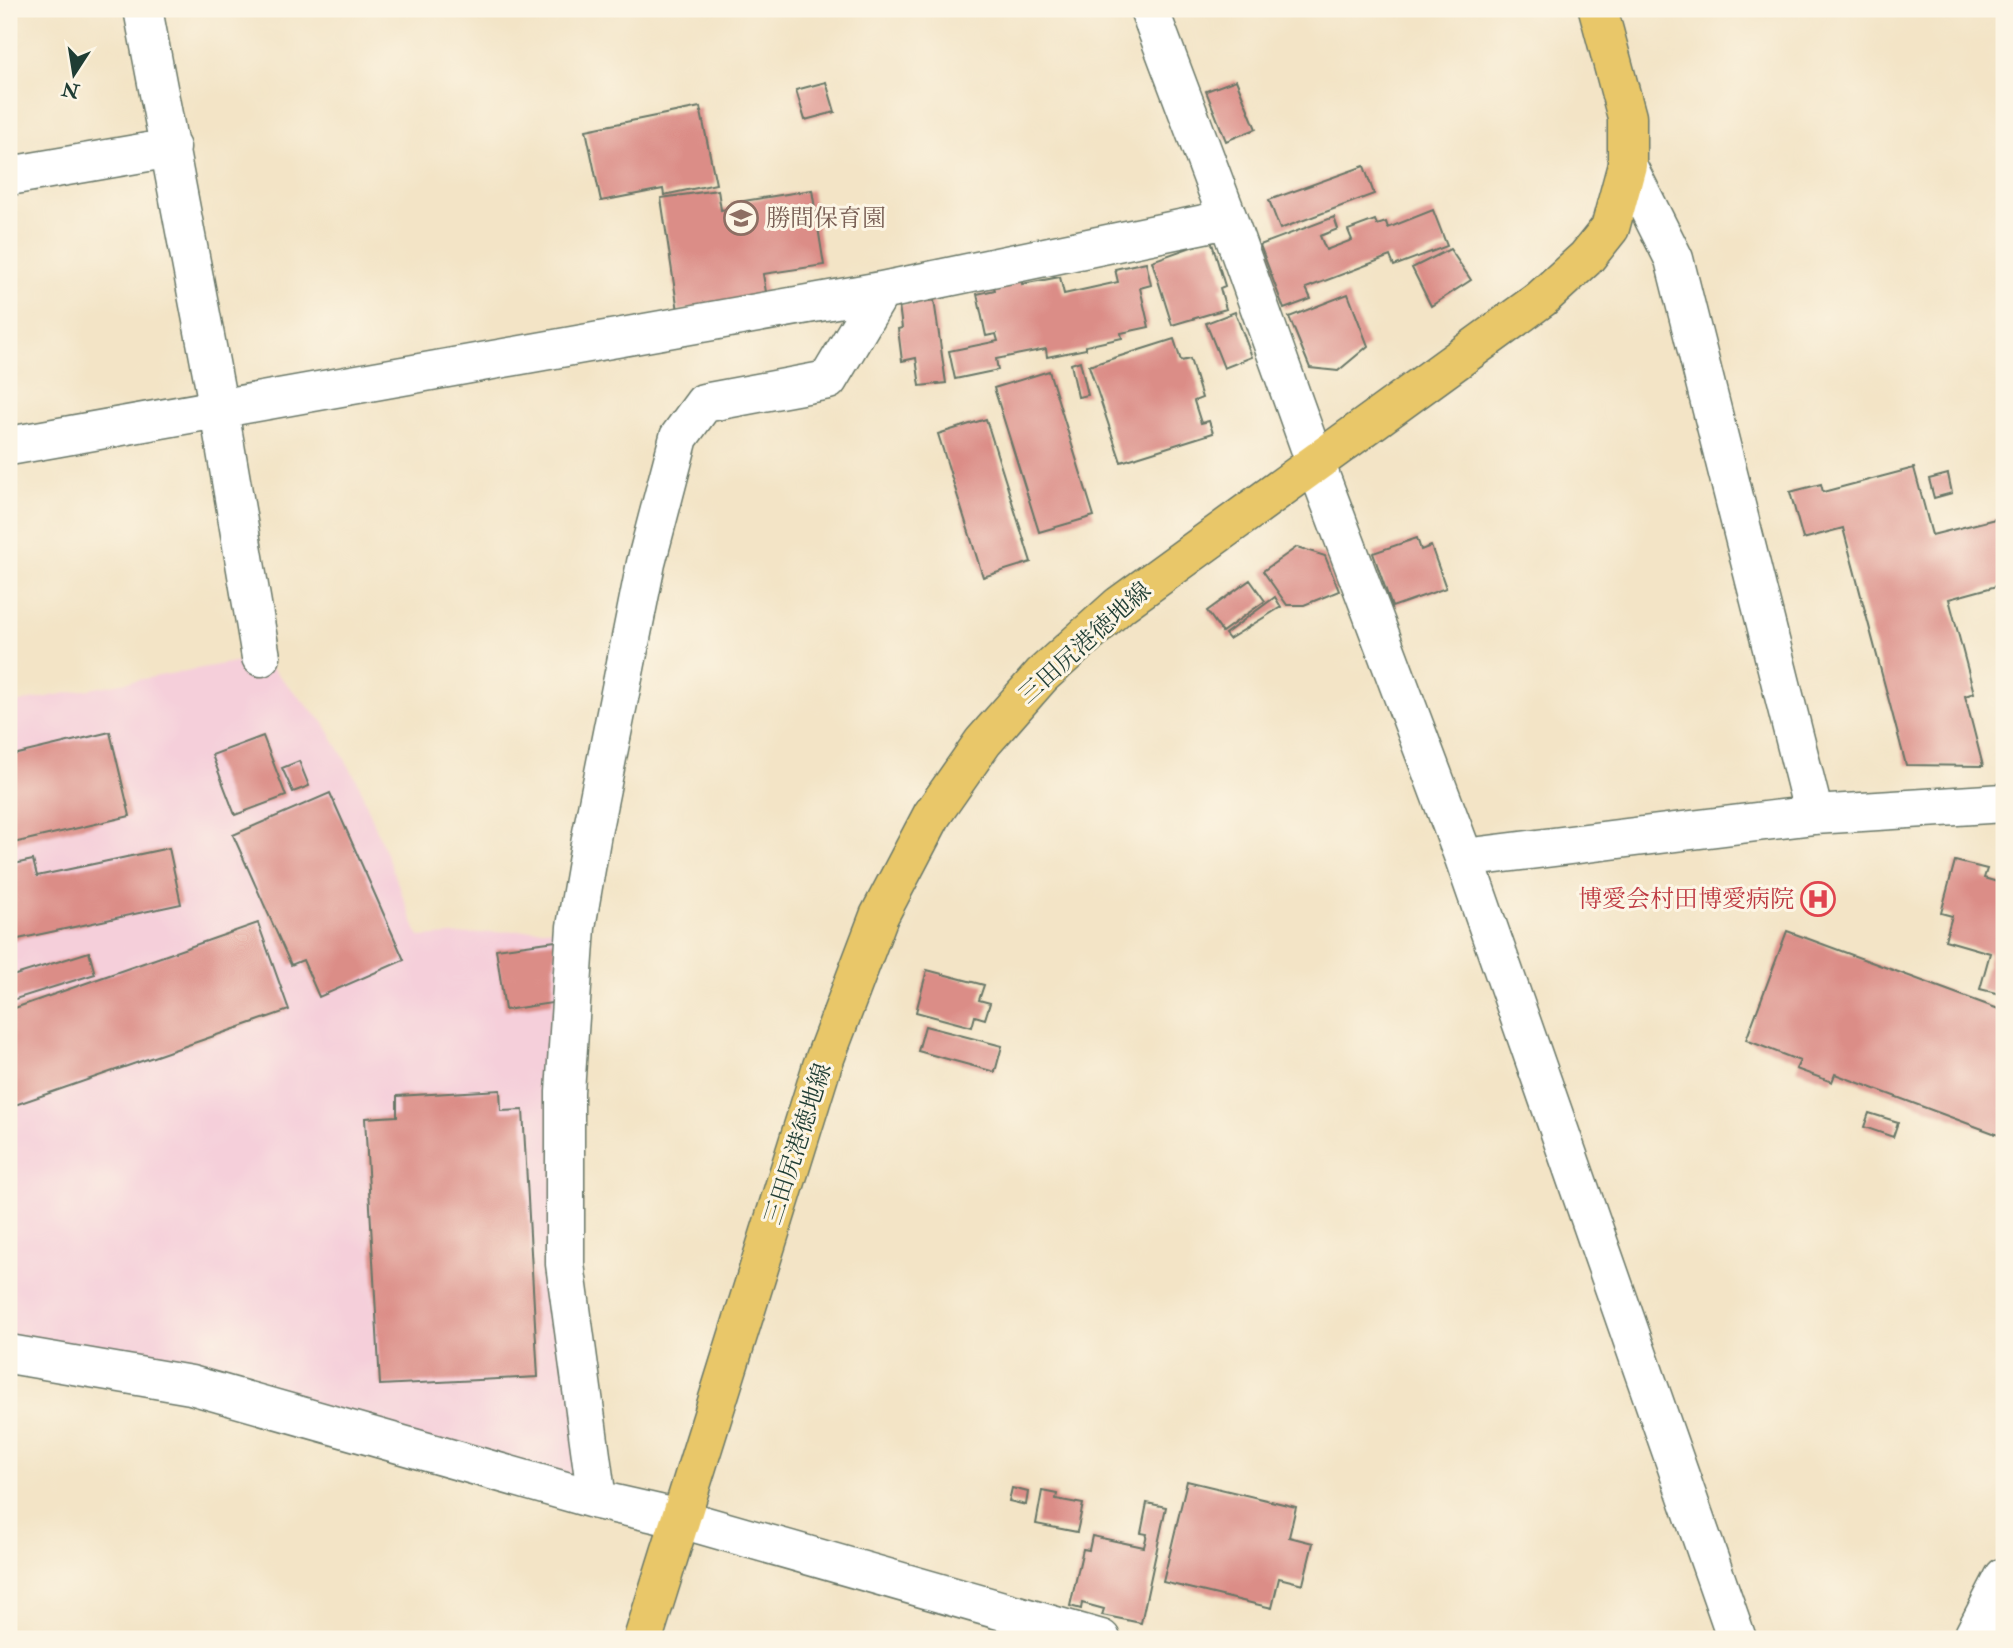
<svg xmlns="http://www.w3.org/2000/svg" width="2013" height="1648" viewBox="0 0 2013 1648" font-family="'IM FELL Double Pica','Noto Serif JP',serif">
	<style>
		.built { fill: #f5cfda }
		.building { fill: #db8d87 }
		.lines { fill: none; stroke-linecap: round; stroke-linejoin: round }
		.minor-casing { stroke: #697767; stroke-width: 41 }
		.major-casing { stroke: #697767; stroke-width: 41 }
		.minor { stroke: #fff; stroke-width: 38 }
		.major { stroke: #e9c769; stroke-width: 38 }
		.labels { text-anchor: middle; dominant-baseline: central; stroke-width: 6; stroke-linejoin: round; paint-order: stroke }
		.education-label { font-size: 24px; fill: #785e54; stroke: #fcf5e5; text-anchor: start }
		.street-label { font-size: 24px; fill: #1f3d34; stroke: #fcf5e5 }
		.health-label { font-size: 24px; fill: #be3a42; stroke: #fcf5e5; text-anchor: end }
	</style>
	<rect width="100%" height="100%" fill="#fcf5e5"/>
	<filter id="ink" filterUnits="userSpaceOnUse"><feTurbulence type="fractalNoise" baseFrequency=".0143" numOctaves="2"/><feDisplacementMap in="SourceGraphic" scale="14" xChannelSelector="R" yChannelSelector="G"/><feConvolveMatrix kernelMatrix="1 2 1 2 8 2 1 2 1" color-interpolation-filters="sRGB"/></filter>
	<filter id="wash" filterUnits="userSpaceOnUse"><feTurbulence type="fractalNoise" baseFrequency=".00686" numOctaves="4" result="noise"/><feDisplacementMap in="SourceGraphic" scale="28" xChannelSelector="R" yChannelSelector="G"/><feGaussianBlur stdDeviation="1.57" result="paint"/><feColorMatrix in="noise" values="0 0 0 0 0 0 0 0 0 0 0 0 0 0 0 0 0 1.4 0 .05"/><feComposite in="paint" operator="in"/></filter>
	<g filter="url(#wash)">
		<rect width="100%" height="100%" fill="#f3e4c6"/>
		<path class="built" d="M261,657L324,723L357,780L419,937L576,927L565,1092L597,1500L9,1354V704Z"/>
		<g id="blocks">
			<path class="building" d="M1236,80L1256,129L1226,141L1206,91Z
				M826,82L835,112L805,120L796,90Z
				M700,107L716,184L664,195L663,189L601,201L586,130Z
				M1364,166L1374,194L1280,229L1269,200Z
				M718,190L721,210L733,208L731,203L812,190L824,265L763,274L767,298L678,311L661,198Z
				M1433,210L1447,246L1394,266L1390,256L1306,288L1311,299L1284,309L1260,245L1334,217L1338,229L1320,236L1326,250L1352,240L1348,230L1375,220L1377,225L1386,222L1388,228Z
				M1211,240L1225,286L1220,288L1226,309L1172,325L1152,261Z
				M1450,249L1471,280L1431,306L1412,268Z
				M1146,262L1151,285L1140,288L1149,327L1121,333L1122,338L1086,346V349L1047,357L1046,349L996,359L998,370L955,379L949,351L998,341L996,334L986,336L977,294L995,290L993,284L1021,278L1022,284L1060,277L1064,294L1118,282L1115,269Z
				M1348,294L1368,346L1338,371L1310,368L1289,317Z
				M934,300L946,383L920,386L916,358L902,361L898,329L902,328L899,305Z
				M1235,312L1252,357L1224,368L1206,323Z
				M1174,339L1181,361L1190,359L1202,398L1194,401L1201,423L1209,421L1213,433L1121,462L1089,366Z
				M1080,361L1088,395L1078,397L1071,364Z
				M1049,371L1094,516L1039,532L994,388Z
				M986,419L1031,562L983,577L938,434Z
				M1914,468L1932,535L1995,519L2004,520V584L1949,599L1974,693L1965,696L1983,766L1906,765L1843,528L1803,539L1790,492L1821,484L1823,492Z
				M1948,474L1952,493L1934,498L1929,479Z
				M1417,538L1421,550L1431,546L1446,588L1392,607L1373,553Z
				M1297,547L1325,556L1339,591L1304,605H1287L1263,571Z
				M1250,580L1265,601L1222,632L1207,611Z
				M1275,597L1281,607L1229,639L1225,634Z
				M110,732L130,816L9,844V756Z
				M263,736L286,796L235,815L212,755Z
				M299,761L309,786L293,792L282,768Z
				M330,793L404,960L319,997L303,960L291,965L233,835Z
				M169,848L181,904L9,941V865L33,860L37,876Z
				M1955,861L1987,869L1984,878L2004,884V995L1980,989L1990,953L1945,940L1952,916L1941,913Z
				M258,923L289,1010L15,1105L9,1087V1010Z
				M1787,931L2004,1011V1137L1835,1074L1832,1082L1796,1069L1800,1061L1746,1040Z
				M556,941L552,1003L505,1010L496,949Z
				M89,952L95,974L9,1001V977Z
				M927,970L984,985L979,1000L990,1003L985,1019L975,1016L972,1027L916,1012Z
				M925,1026L1002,1046L995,1072L918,1051Z
				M500,1090L501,1111L523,1110L538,1377L380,1385L365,1118L397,1116V1096Z
				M1869,1113L1898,1122L1893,1137L1864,1127Z
				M1187,1481L1296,1507L1289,1537L1313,1543L1303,1584L1279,1578L1272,1608L1163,1582Z
				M1012,1488L1028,1492L1026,1505L1009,1501Z
				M1042,1491L1057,1494L1056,1499L1083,1504L1077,1532L1036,1524Z
				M1147,1503L1166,1507L1141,1623L1102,1615L1104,1609L1082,1603L1081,1609L1070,1606L1083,1549L1089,1550L1092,1536L1144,1547L1147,1534L1141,1533Z"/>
		</g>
	</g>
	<g filter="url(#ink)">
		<use href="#blocks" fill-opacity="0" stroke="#697767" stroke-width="2"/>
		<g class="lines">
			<g class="minor-casing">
				<path id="minor" d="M143,9L219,410L261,657
					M1149,9L1228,219L1315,462L1464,858L1737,1639
					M1627,165L1674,259L1814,815
					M9,176L171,148
					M9,446L881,291L1228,219
					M1464,858L1814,815L2004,803
					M9,1354L191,1385L597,1500L681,1519L1101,1639
					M597,1500L565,1264V1092L576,927L592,833L646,563L679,437L704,403L828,380L881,291
					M1972,1639L2004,1577"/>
			</g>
			<g class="major-casing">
				<path id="major" d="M643,1639L822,1066L879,916L932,815L983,742L1042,675L1120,605L1541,299L1586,258L1610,228L1627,165V117L1598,9"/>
			</g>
			<use href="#minor" class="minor"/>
			<use href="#major" class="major"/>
		</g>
	</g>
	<defs>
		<g id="school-ring" transform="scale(1.75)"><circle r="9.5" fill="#fcf5e5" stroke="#8d6e63" stroke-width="1.5"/><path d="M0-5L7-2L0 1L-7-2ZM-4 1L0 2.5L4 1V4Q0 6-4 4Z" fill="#8d6e63"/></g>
		<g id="hospital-ring" transform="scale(1.75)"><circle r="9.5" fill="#fcf5e5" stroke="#e0444e" stroke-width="1.5"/><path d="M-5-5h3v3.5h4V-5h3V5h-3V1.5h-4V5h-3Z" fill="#e0444e"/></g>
	</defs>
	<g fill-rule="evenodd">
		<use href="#school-ring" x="741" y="218"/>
		<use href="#hospital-ring" x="1818" y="899"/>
	</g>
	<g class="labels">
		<g class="education-label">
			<text x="766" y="218">勝間保育園</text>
		</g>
		<g class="street-label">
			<text transform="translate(1085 643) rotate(-42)">三田尻港徳地線</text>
			<text transform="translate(798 1144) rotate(-72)">三田尻港徳地線</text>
		</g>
		<g class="health-label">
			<text x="1794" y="899">博愛会村田博愛病院</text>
		</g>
	</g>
	<rect width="2013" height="1648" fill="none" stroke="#fcf5e5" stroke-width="35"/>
	<g transform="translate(74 74) rotate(192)" stroke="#fcf5e5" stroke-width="5" paint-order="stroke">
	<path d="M0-5L12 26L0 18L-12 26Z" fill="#1f3d34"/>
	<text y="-10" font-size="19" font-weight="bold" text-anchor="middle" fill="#1f3d34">N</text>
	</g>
</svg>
